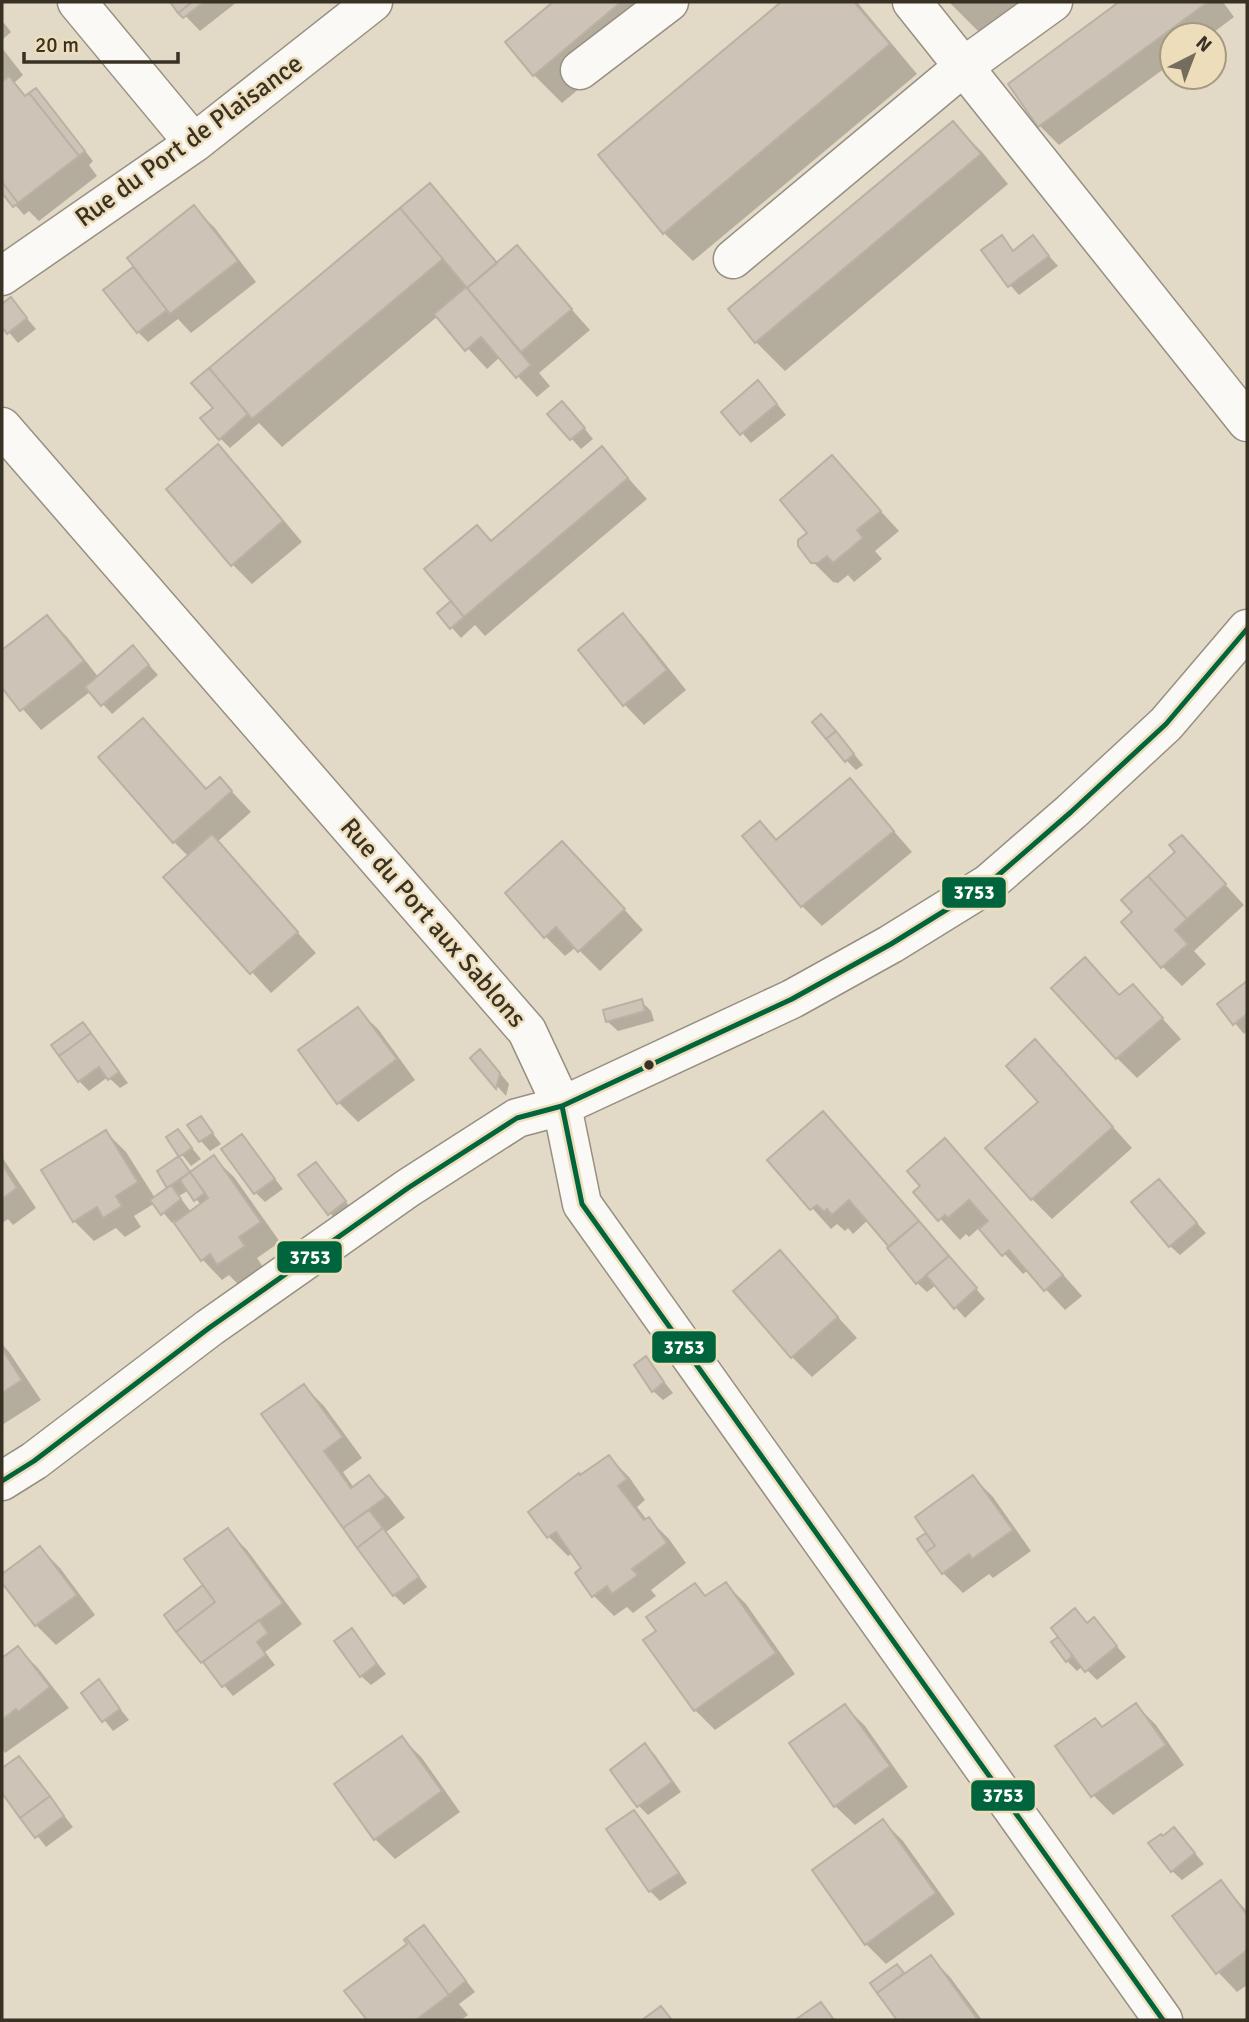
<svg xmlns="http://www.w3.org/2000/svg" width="1249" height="2022" viewBox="0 0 1249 2022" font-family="Signika,sans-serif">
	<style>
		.shadow { fill: #0003; fill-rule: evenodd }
		.building { fill: #cdc3b6; stroke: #bbb0a4; stroke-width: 2 }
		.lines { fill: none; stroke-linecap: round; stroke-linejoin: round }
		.minor-casing { stroke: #979082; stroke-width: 41 }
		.minor { stroke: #fbf9f6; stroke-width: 38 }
		.bus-1-casing { stroke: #edddbb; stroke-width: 10 }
		.bus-1 { stroke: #00643c; stroke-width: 5 }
		.bus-dot { fill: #383225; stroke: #edddbb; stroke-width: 2.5 }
		.labels { text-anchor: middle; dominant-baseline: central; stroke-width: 5; stroke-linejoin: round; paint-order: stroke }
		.street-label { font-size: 26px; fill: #383225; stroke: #edddbb }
		.line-badge { stroke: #edddbb; stroke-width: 2.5 }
		.badge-label { font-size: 19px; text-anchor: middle; font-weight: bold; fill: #fff }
	</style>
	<rect width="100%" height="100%" fill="#e2d9c6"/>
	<path class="shadow" d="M172,2H237L200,31Z
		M556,2H683L562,103L534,75L507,42Z
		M783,2H857L917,74L693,261L664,233L600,156Z
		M949,2H1023L980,33Z
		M1122,2H1223L1234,17L1210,35H1172V63L1059,145L1039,125L1010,84Z
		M4,23L11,32L2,40V25Z
		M2,48L23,75L14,83L27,97L45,100L93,161L89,165L97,176L39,221L29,211L24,215L2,190Z
		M953,123L982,152L1008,184L785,371L756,342L730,310Z
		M430,185L449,205L499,264L517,248L590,330L539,373L550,386L537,397L500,357L487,369L438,316L282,447L259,423L230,448L220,438Z
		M194,208L214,227L256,282L191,333L178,319L148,342L138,332L141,277Z
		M1001,237L1015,252L1033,238L1058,266L1019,295L1010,285Z
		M11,300L36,329L18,343L2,324V306Z
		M768,393L786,415L751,443L724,412Z
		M572,413L593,439L581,449L549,414Z
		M218,446L238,466L302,542L252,584L232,564Z
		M602,449L647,499L485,636L475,625L461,638L439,613L451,604L492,542Z
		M832,458L899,531L875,551L882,559L854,582L848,575L838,583L833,582L813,562L809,533Z
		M622,616L642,635L686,690L644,725L625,705Z
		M47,617L67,637L99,678L133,647L158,675L112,714L91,691L41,730L2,685V653Z
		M831,726L863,765L856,770L846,760Z
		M220,779L251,812L217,842L316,953L271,993L166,877L189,857L174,842L207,791Z
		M850,781L912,852L822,926L802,906L745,836L760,823L777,841Z
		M1182,837L1244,905L1194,951L1206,964L1182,986L1162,966L1135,912L1178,852Z
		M582,863L643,930L600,971L576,947L565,956L546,937Z
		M1105,979L1120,996L1133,986L1181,1039L1137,1078L1117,1058Z
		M1247,983V1031L1244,1034L1219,1004Z
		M641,1001L651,1011L654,1021L618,1031L608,1022L605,1011Z
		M358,1010L378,1029L415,1080L358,1122L338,1102Z
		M82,1024L92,1034L128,1083L120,1088L108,1077L89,1091L79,1081Z
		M1035,1041L1132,1148L1052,1219L1032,1199L1040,1102Z
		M472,1058L490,1061L509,1084L506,1096Z
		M201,1118L221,1144L210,1151L201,1141Z
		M178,1131L201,1159L191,1166L168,1137Z
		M106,1132L126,1152L155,1198L169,1188L178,1159L192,1173L214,1158L234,1177L280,1242L257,1258L263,1267L238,1284L229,1275L222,1280L203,1260L175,1221L172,1223L155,1203L134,1216L141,1227L125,1237L116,1228L94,1241L74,1221ZM189,1190L201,1205L191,1212L179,1196Z
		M843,1134L985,1299L965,1318L936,1285L927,1292L917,1283L868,1220L853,1234L848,1228L845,1231L837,1224L831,1229L769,1160Z
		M241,1136L283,1189L265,1202L256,1193Z
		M945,1141L1082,1296L1065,1310L1028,1270L1023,1274L980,1227L969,1237L966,1234L960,1240L916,1192L922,1186Z
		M2,1157L36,1208L13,1225L8,1219L2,1223Z
		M316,1164L354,1212L339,1224L301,1175Z
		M1168,1191L1206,1233L1180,1255L1170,1246Z
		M780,1253L857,1338L812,1377L792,1357Z
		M2,1344L9,1352L41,1400L2,1425Z
		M646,1359L673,1393L663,1400L653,1391Z
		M304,1386L324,1406L362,1458L343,1472L354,1488L369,1477L389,1497L405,1518L386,1532L427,1587L404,1605L394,1595L264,1415Z
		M609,1457L629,1477L645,1500L637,1507L647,1520L649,1519L669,1539L686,1563L651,1590L656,1596L633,1613L627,1607L614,1616L594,1596L578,1573L584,1568L573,1553L568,1556L548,1536Z
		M973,1477L993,1497L1031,1551L993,1578L989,1574L963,1593L943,1573L926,1535L931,1540Z
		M227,1530L247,1550L302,1624L265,1652L275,1665L233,1696L178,1631L206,1586Z
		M40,1548L60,1568L95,1615L56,1645L36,1625L2,1580V1576Z
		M726,1584L746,1604L795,1674L715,1730L695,1710L659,1631L695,1585L707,1597Z
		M1075,1611L1088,1624L1094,1620L1126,1657L1097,1680L1083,1666L1077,1671L1067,1661L1061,1637Z
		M352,1631L386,1674L371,1685L361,1676Z
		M18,1648L38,1668L69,1708L5,1753L2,1749V1660Z
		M99,1682L129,1720L113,1731L83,1693Z
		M1136,1705L1156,1725L1184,1765L1113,1815L1093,1795L1103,1729Z
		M845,1706L865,1726L908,1787L855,1825L835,1806Z
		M402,1738L422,1758L460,1812L395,1859L375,1839Z
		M645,1745L655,1755L681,1792L648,1815L638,1805Z
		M19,1758L73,1827L46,1847L2,1790V1770Z
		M634,1812L644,1822L687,1883L660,1901L650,1891Z
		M883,1821L903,1841L955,1914L886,1964L866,1944Z
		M1184,1840L1204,1864L1182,1880L1172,1871Z
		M1220,1882L1247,1911V1985L1237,1992L1218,1972Z
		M424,1927L475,1992L459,2004L468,2015L461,2020H369L347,1992L412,1942Z
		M930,1957L950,1977L982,2020H899L872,1983L897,1966L905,1975Z"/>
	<path class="building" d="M170,2H192L178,13Z
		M192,2H204L183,18L178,13Z
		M553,2H621L533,76L505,42Z
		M781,2H854L890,44L663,234L598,155Z
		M1119,2H1208L1038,127L1008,84Z
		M9,76L25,96L29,93L79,156L18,203L2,182V82Z
		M36,88L85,151L79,156L29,93Z
		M953,121L981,154L755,343L728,309Z
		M2,182L18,203L13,207L2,193Z
		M430,183L497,263L467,288L400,208Z
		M194,205L238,261L170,314L127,258Z
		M400,208L443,259L252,419L209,368Z
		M1002,235L1013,251L1033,235L1049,256L1008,287L981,250Z
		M517,245L572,309L521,352L467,288Z
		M133,267L167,310L137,333L103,290Z
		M466,287L531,365L516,378L481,337L465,351L434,314Z
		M11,297L27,318L7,334L2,327V304Z
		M209,368L248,414L219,440L200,418L213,408L191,383Z
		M758,380L777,404L740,435L721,412Z
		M562,401L585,428L570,440L547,414Z
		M218,444L283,521L231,566L166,489Z
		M602,446L628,478L464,617L424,569L477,525L491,541Z
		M832,455L881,511L857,530L863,538L833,563L827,556L818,563H811L798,546V540L807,533L780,500Z
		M451,601L464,617L450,629L437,613Z
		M623,613L667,670L623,706L578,650Z
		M47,615L84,661L20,711L2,688V650Z
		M133,645L149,665L101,706L85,687Z
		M821,714L836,731L826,739L812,722Z
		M143,718L206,789L220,777L232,791L173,843L98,757Z
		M836,731L854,754L845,762L826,739Z
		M850,778L894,831L801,907L742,836L760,821L776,840Z
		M212,834L298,932L250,974L163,877Z
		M1182,835L1226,884L1187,919L1148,876L1175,852L1169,845Z
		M562,841L625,909L578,952L556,927L544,938L505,893Z
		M1148,876L1187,919L1175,930L1188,944L1161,968L1121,922L1132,912L1121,900Z
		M1085,957L1119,995L1133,984L1163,1018L1116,1059L1051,988Z
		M1247,981V1014L1233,1025L1217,1004Z
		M642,999L645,1011L606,1022L603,1010Z
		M358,1007L397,1059L337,1104L298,1050Z
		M83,1022L91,1033L59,1056L51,1045Z
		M91,1033L119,1072L108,1080L99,1067L78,1082L59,1056Z
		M1035,1039L1113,1127L1031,1200L985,1148L1038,1102L1006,1066Z
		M480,1049L500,1073L496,1089L470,1058Z
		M823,1111L919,1221L889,1247L849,1200L832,1215L827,1209L824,1212L817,1205L810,1210L767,1160Z
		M201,1116L213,1133L199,1142L187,1125Z
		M178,1129L192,1148L179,1157L166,1137Z
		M106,1130L138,1182L116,1196L122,1206L103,1218L97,1207L73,1222L41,1170Z
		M242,1134L275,1179L254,1194L221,1149Z
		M945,1138L1063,1275L1044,1291L1009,1250L1002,1256L979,1229L988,1221L969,1200L948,1218L945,1215L938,1221L913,1192L920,1186L907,1171Z
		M214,1155L261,1222L239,1237L245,1246L217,1265L210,1254L201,1261L174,1223L208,1198L190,1172Z
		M179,1156L190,1172L167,1188L157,1171Z
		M316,1162L346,1201L328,1215L298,1175Z
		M2,1164L17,1188L2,1199Z
		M190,1172L205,1193L194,1201L180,1180Z
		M1159,1179L1197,1223L1169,1247L1131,1202Z
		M171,1185L181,1199L161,1215L150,1200Z
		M919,1221L949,1256L916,1284L887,1248Z
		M780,1250L838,1317L791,1358L733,1291Z
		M949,1256L977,1288L954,1309L926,1275Z
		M2,1349L22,1380L2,1393Z
		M646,1356L664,1382L652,1392L634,1365Z
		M304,1384L343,1437L324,1451L351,1488L369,1475L386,1497L343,1528L261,1414Z
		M609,1455L627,1479L618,1486L644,1520L649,1517L667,1543L632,1569L638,1575L612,1594L607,1586L592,1597L575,1573L581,1568L556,1532L547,1538L528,1512L579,1473L580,1475Z
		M973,1475L1013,1530L972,1559L969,1554L942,1574L926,1552L935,1546L915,1517Z
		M369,1510L383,1528L357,1548L343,1528Z
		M228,1528L283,1603L201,1663L176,1632L215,1602L184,1559Z
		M383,1528L419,1577L393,1596L357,1548Z
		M926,1533L935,1546L926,1552L917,1539Z
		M40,1546L77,1595L35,1626L2,1583V1574Z
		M726,1582L776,1653L694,1711L643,1640L656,1631L646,1617L695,1583L705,1596Z
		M203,1585L215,1602L176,1632L164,1615Z
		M1075,1608L1087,1623L1094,1617L1117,1646L1085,1672L1051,1628Z
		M259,1620L268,1633L257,1642L266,1655L222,1687L203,1662Z
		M352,1628L377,1664L360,1677L334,1641Z
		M1058,1637L1073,1656L1066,1662L1051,1642Z
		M18,1646L50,1687L18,1712L16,1709L2,1720V1658Z
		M99,1679L120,1709L102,1722L81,1693Z
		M1136,1703L1166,1745L1091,1797L1055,1746L1095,1718L1102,1727Z
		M845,1704L890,1766L834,1807L789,1743Z
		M402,1736L442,1791L374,1840L334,1784Z
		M645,1743L672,1782L637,1807L610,1770Z
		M19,1756L50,1796L20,1818L2,1793V1768Z
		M50,1796L64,1816L35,1838L20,1818Z
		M634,1810L679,1873L649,1892L606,1829Z
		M883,1819L936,1893L865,1945L812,1870Z
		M1174,1827L1195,1853L1171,1872L1148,1843L1161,1834L1163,1836Z
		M1221,1880L1247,1915V1950L1216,1974L1172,1916Z
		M424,1925L466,1981L449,1995L406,1938Z
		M406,1938L449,1995L416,2020H367L344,1991L407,1944L404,1940Z
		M931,1955L978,2020H897L877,1993Z
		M897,1964L904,1973L877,1993L870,1983Z
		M821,2002L834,2020H795Z
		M661,2006L672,2020H642Z"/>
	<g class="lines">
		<g class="minor-casing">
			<path id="minor" d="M77,2L194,143
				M912,2L1247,422
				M580,70L669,2
				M733,259L963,67L1053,2
				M2,276L194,143L373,2
				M2,427L527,1031L562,1106L582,1204L1163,2020
				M2,1481L34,1461L209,1328L408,1188L517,1118L562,1106L792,999L891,944L988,884L1071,812L1166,724L1247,629"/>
		</g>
		<use href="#minor" class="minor"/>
		<g class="bus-1-casing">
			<path id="bus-1" d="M562,1106L582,1204L1163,2020
				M2,1481L34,1461L209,1328L408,1188L517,1118L562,1106L792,999L891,944L988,884L1071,812L1166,724L1247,629"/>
		</g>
		<use href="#bus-1" class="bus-1"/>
	</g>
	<circle class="bus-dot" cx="649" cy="1065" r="6"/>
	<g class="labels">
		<g class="street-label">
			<text transform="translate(189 141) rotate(-36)">Rue du Port de Plaisance</text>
			<text transform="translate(433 923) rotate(49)">Rue du Port aux Sablons</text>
		</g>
	</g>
	<g class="line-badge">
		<rect x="941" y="876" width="66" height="33" rx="7" fill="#00643c"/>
		<rect x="276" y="1240" width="67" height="34" rx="7" fill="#00643c"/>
		<rect x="651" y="1330" width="66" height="34" rx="7" fill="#00643c"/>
		<rect x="970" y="1779" width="66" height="33" rx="7" fill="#00643c"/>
	</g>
	<g class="badge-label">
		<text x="974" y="899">3753</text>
		<text x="310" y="1264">3753</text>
		<text x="684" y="1354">3753</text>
		<text x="1003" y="1802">3753</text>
	</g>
	<rect width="1249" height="2022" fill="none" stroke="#383225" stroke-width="7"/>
	<g transform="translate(1193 56) rotate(42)"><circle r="33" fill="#edddbb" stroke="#a5997f" stroke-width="2"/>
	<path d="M0-5L12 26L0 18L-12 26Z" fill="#746c5d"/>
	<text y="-10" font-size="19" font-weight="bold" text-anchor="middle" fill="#383225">N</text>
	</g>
	<path d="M24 52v10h154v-10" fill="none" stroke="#383225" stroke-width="3.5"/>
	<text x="35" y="52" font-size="21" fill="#383225" stroke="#edddbb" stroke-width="5" paint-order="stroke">20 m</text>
</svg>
